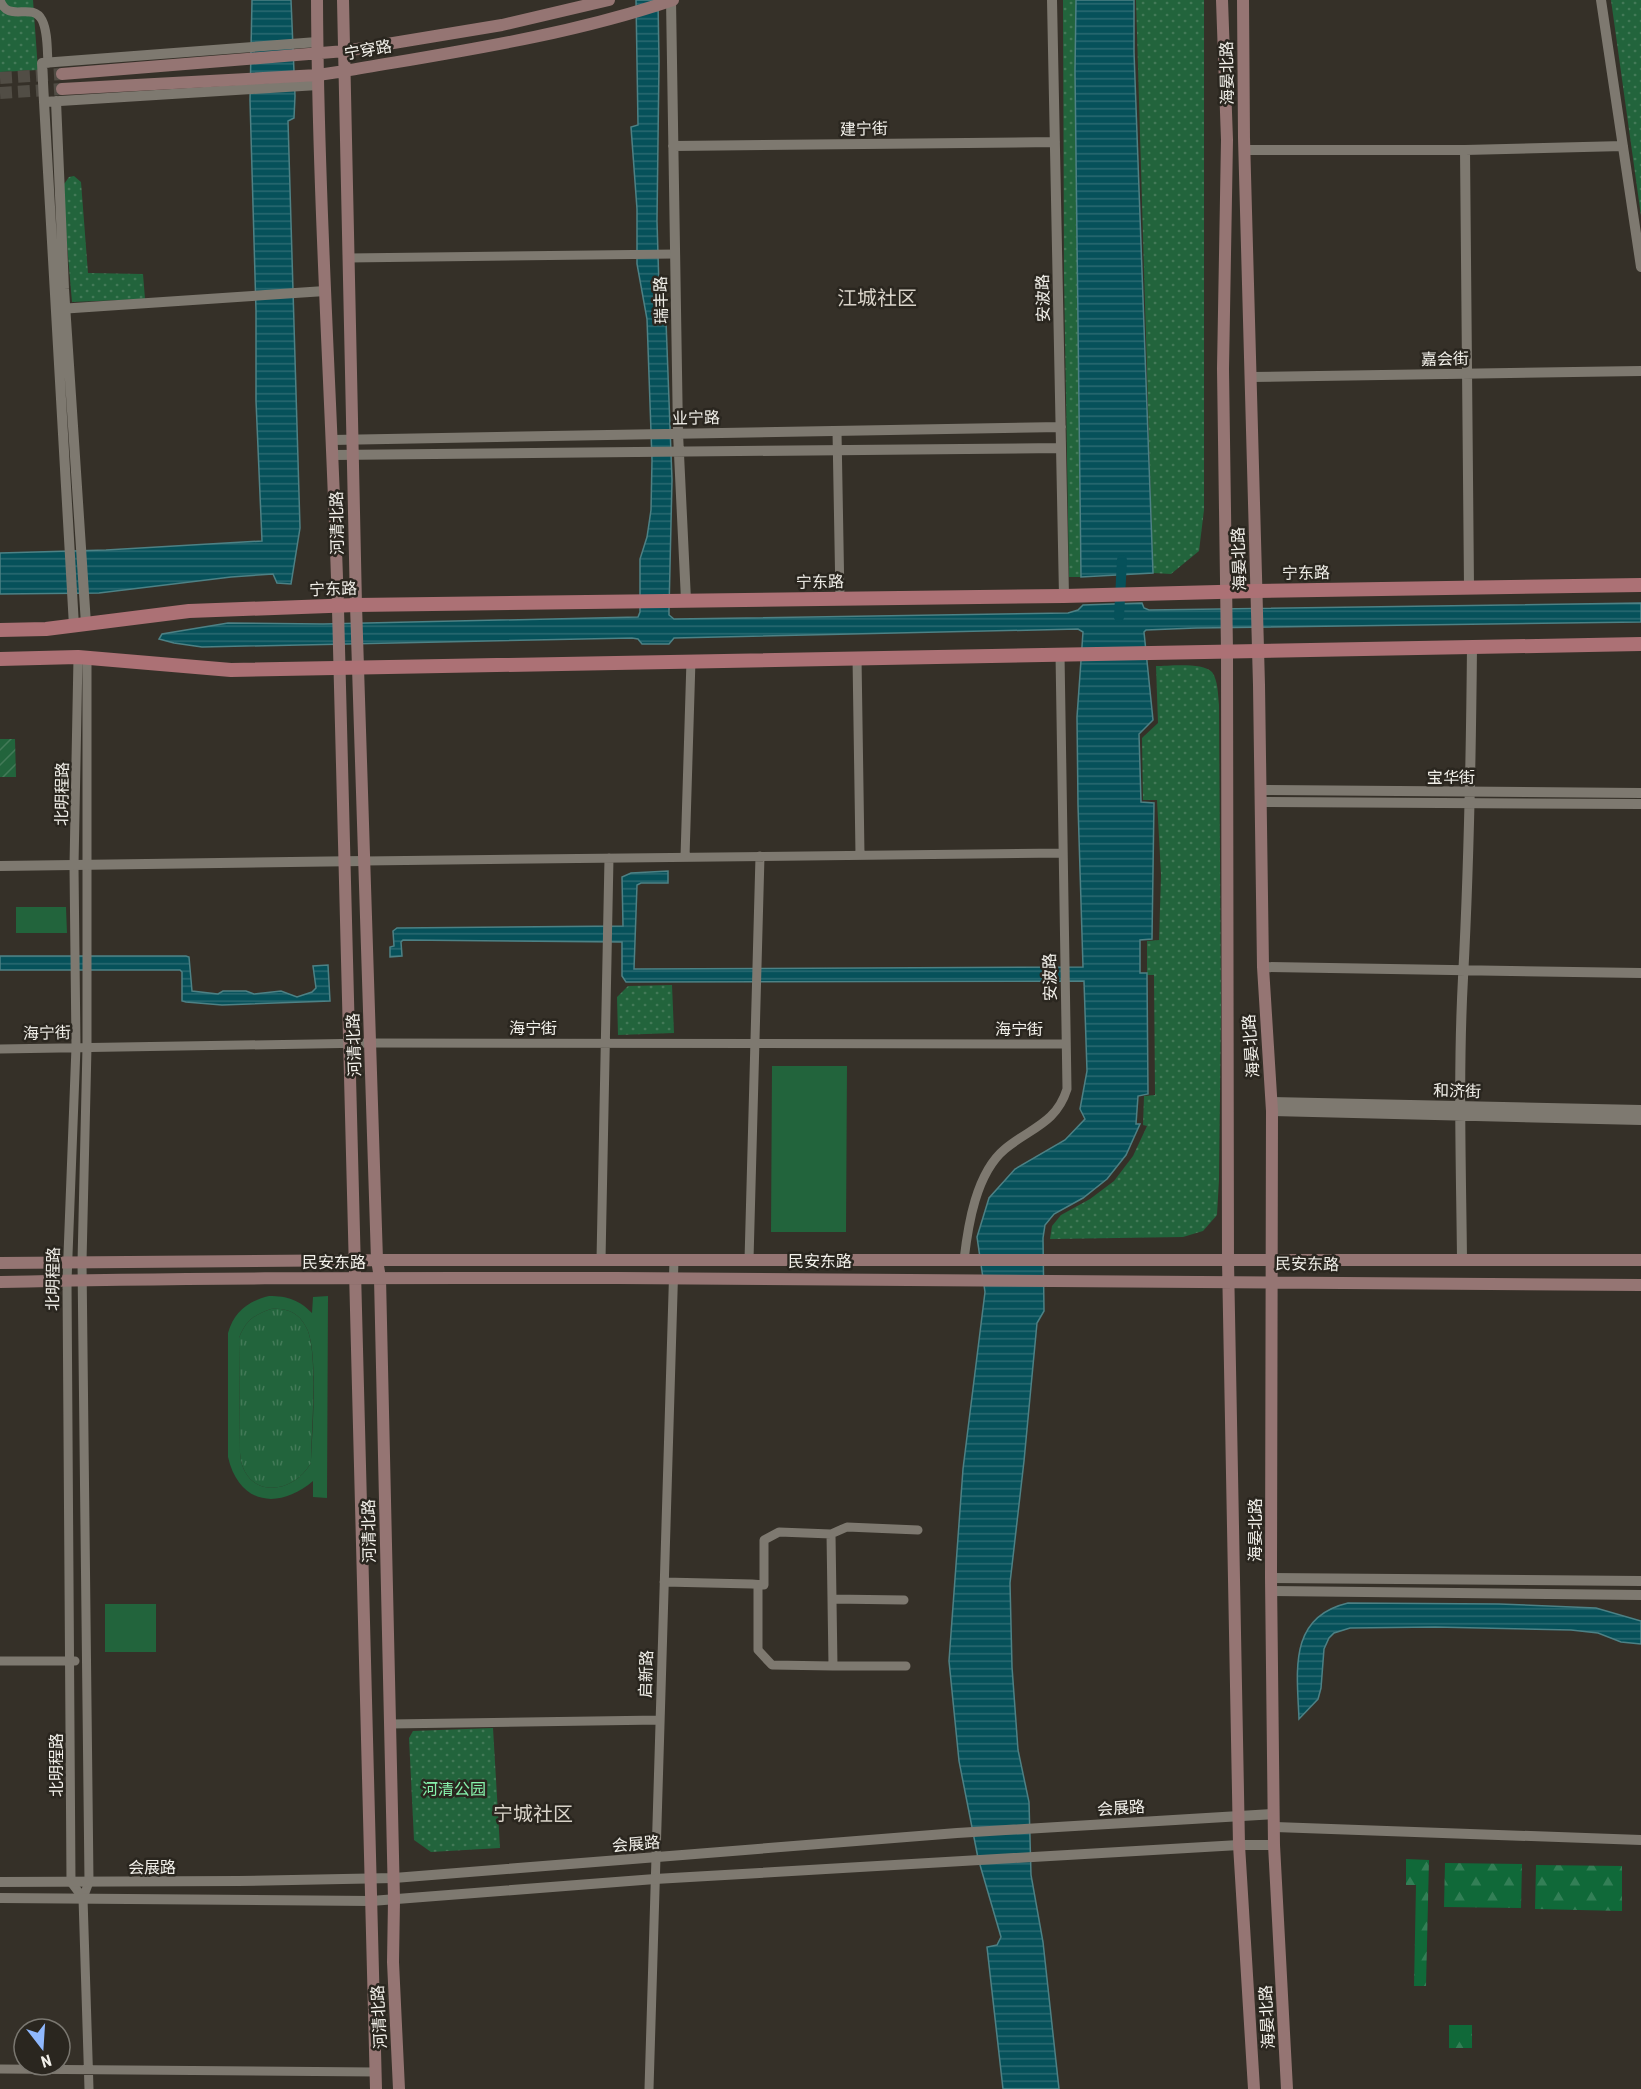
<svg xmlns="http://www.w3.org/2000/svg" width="1641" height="2089" viewBox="0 0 1641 2089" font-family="'Roboto Condensed','Noto Sans SC',sans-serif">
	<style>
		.grass { fill: url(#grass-tufts) }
		.forest { fill: url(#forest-firs) }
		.park { fill: url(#park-dots) }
		.garden { fill: url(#garden-furrows) }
		.pitch { fill: #22643c; fill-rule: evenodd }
		.water { fill: url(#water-rules); stroke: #4d8185; stroke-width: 1.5 }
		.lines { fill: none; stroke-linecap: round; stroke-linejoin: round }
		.canal { stroke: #06515a; stroke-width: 10 }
		.secondary-tunnel { stroke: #514d45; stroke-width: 12; stroke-dasharray: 12 6; stroke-linecap: butt }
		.minor { stroke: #7e7970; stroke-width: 9 }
		.tertiary { stroke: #7e7970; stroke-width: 10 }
		.secondary { stroke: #957573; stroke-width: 12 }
		.primary { stroke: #ac7175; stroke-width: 14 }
		.labels { text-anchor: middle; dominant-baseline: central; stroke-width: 5; stroke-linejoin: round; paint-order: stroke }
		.street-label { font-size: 16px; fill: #f2f0ea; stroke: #2a261f }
		.park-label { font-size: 16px; fill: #87f2ac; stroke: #2a261f }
		.quarter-label { font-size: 20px; fill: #d8d2c8; stroke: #2a261f }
	</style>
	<defs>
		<pattern id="grass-tufts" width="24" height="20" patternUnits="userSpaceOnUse" patternTransform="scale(1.5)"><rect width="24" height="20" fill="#22643c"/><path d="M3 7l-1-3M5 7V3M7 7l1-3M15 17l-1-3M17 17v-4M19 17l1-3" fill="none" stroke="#437a58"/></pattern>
		<pattern id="forest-firs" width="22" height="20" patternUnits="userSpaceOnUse" patternTransform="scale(1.5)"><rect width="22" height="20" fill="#106939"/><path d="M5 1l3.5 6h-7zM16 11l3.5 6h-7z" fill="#337f56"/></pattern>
		<pattern id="park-dots" width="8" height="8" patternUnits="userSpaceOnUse" patternTransform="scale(1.5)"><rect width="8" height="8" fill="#22643c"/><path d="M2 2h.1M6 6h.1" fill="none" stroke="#437a58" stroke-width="1.8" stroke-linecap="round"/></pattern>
		<pattern id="garden-furrows" width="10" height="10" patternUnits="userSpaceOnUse" patternTransform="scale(1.5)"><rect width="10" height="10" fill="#22643c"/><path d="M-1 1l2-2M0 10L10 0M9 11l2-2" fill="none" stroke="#437a58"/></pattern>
		<pattern id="water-rules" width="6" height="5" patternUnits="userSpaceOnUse" patternTransform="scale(1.5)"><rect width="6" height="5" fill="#06515a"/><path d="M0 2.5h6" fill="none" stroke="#2b6a72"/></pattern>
	</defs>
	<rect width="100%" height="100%" fill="#353028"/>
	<path class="grass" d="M271,1309C287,1308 298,1312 306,1327C319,1349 311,1433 311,1463C290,1498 243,1497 240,1453L239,1338C246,1320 254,1315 271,1309Z"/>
	<path class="forest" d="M1406,1859L1429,1860L1426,1986H1414L1416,1885H1406Z
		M1445,1863L1522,1864L1521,1908L1444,1907Z
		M1536,1865L1622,1866V1911L1535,1909Z
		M1449,2025H1472V2048H1449Z"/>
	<path class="park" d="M0,0H33L38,70L0,72Z
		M1063,0H1076L1075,71L1081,577H1069L1064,277Z
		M1136,0H1204V510L1199,551L1171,574L1153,573Z
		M1611,0H1641V216Z
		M74,176L81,182L88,273L143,274L145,299L72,302L62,187L69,177Z
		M1156,666C1169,666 1203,662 1212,672C1218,680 1218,695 1219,705L1221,1010L1219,1180L1217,1215L1203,1231L1183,1237L1050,1239L1052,1226L1061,1215L1090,1199L1114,1181L1133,1156L1147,1126L1143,1125L1144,1096L1155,1095L1154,975H1147V941L1159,940L1161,875L1157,800H1143L1142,738L1158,723Z
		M672,985L674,1033L618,1035L617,997L628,986Z
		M493,1728L500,1848L431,1852L414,1840L409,1738L413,1731Z"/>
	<path class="garden" d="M0,739H15L16,777H0Z"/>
	<path class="pitch" d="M16,907H66L67,933H16Z
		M772,1066H847L846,1232H771Z
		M269,1296C288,1296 299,1300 312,1313L313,1297L328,1296L327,1498L313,1497V1481C279,1510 239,1505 228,1457V1333C234,1312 248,1301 269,1296ZM271,1309C287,1308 298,1312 306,1327C319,1349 312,1433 311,1463C290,1498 243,1497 240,1453L239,1338C246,1320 254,1315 271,1309Z
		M105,1604H156V1652H105Z"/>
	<path class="water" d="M252,0H291L295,96L294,118L288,121L300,528L291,584L277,583L273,574L231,577L99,593L0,594V553L106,550L262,541L256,401V311L250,100Z
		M636,0H658L659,62L657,221L659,288L666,321L672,480L669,610V615L674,619L1068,613L1078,610L1083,605L1142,603L1144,608L1149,610L1641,603V622L1196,628L1146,630L1144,632L1153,720L1139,734L1141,802L1154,803L1152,939L1140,940V973H1147L1148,1094L1138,1096L1136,1124H1140L1126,1155L1107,1179L1083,1198L1054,1214L1045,1225L1043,1238L1044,1311L1037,1323L1024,1461L1010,1583L1012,1667L1018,1750L1029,1802L1031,1875L1043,1942L1059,2089H1003L987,1947L997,1945L1001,1937L978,1858L959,1761L949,1661L963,1469L985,1292L977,1237L989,1198L1015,1169L1065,1140L1085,1119L1080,1109L1087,1071L1084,981L626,982L622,976V942L403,940L401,942L402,956L390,957V947L394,946L393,931L397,928L623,926L622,877L631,873L668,871V883H641L637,885L634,969L1083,967L1078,805L1077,717L1083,632L1078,629L674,638L669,644H642L638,639L632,638L202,647L174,643L159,639L162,634L228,623L323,624L638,617L640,612V559L647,537L651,510L652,460L647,319L637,264V209L631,127L638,125Z
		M1076,0H1134V52L1153,573L1081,577L1075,71Z
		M0,956H186L189,957L192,991L218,994L223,991H246L254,994L281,991L297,997L312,992L316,988L313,966L328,965L330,1001L222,1005L186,1002L182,1001V972L180,970H0Z
		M1348,1603L1499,1604L1596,1608L1641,1621V1644L1621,1642L1598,1633L1571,1630L1435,1627L1350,1628L1334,1633L1329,1638L1324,1649L1321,1688L1318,1699L1299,1719C1297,1671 1288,1617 1348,1603Z"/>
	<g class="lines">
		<path class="canal" d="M1119,617L1122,560"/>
		<path class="secondary-tunnel" d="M0,78L62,74
			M0,93L62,89"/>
		<path class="minor" d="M0,0C8,24 32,1 42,20C48,32 47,50 48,63
			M348,258L675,254
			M837,431L840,599
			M78,657L74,866L76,1047L67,1281L71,1882L83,1898
			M857,657L860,855
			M87,658V1047L82,1262L89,1882L83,1898L89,2089
			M685,857L691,660
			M364,861L1063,853
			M0,1049L370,1043L1066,1044
			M601,1260L609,858
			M749,1260L760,856
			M964,1260C968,1225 976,1173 1005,1149C1030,1128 1056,1124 1067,1089L1060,654
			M831,1534L847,1527L918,1530
			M664,1582L752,1584L764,1585V1540L779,1532L831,1534L833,1666L772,1665L758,1650V1585
			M832,1599L904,1600
			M0,1661H75
			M833,1666H906
			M390,1724L660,1720
			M0,2069L376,2072
			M649,2089L674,1260"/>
		<path class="tertiary" d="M671,0L678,433L686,600
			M1052,0L1064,596
			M1601,0L1641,267
			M317,42L42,63L44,102L318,85
			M56,101L64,289L86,624
			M44,102L74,626
			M673,146L1055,142
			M1244,150H1465L1623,146
			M1465,150L1469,587
			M59,309L325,291
			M1250,377L1641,371
			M332,440L1061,427
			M333,455L1061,448
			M1261,790L1641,793
			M1261,802L1641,804
			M0,866L364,861
			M1263,967L1641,973
			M1272,1102L1641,1110
			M1272,1111L1641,1120
			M1462,1259C1461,1165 1458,1071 1463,978C1469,867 1471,757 1472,646
			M1271,1578L1641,1581
			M1272,1591L1641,1595
			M1275,1827L1641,1840
			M0,1882L238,1881L394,1878L957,1833L1274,1814
			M0,1898L371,1901L655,1879L1239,1845H1274"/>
		<path class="secondary" d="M317,0C318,203 332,406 338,609C353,1102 361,1596 376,2089
			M343,0L356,605L377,1260L380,1278L394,1900L393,1962L399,2089
			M1222,0L1227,140L1223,369L1227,651L1228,1261L1239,1845L1254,2089
			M1243,0L1244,138L1259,685L1263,967L1272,1111L1271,1578L1274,1845L1287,2089
			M62,74L345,51L502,25L609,0
			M62,89L318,75L345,71C454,52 567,36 673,0
			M0,1263L377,1260H1641
			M0,1282C206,1277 412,1278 618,1278C959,1278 1300,1280 1641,1285"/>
		<path class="primary" d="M0,630L46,629L189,611L356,605L1064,596L1256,591L1641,585
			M0,659L78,657L231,670L1641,644"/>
	</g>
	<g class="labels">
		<g class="street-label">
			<text transform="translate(368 50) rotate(-10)">宁穿路</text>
			<text transform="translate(1227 73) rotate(-91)">海晏北路</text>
			<text transform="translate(864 129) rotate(-1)">建宁街</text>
			<text transform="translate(1043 298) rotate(-91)">安波路</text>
			<text transform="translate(661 300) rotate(-91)">瑞丰路</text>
			<text transform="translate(1445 359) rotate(-1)">嘉会街</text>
			<text transform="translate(696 418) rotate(-1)">业宁路</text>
			<text transform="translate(337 523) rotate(-91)">河清北路</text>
			<text transform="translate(1239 559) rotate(-92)">海晏北路</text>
			<text transform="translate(1306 573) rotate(-1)">宁东路</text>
			<text transform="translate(820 582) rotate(-1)">宁东路</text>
			<text transform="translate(333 589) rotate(-2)">宁东路</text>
			<text x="1451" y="777">宝华街</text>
			<text transform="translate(62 794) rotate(-89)">北明程路</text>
			<text transform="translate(1050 977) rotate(-91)">安波路</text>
			<text x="533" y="1028">海宁街</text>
			<text x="1019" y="1029">海宁街</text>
			<text transform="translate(47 1033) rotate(-1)">海宁街</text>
			<text transform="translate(354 1045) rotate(-92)">河清北路</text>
			<text transform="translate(1251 1046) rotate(-94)">海晏北路</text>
			<text transform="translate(1457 1091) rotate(1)">和济街</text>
			<text x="820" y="1261">民安东路</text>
			<text x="334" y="1262">民安东路</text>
			<text transform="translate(1307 1264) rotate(1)">民安东路</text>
			<text transform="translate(53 1279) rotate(-89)">北明程路</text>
			<text transform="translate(1255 1530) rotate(-90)">海晏北路</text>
			<text transform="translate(369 1531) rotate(-91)">河清北路</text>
			<text transform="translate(646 1674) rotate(-88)">启新路</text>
			<text transform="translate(56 1765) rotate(-90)">北明程路</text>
			<text transform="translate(1121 1808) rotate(-4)">会展路</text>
			<text transform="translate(636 1844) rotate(-5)">会展路</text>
			<text x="152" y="1867">会展路</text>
			<text transform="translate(379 2017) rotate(-93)">河清北路</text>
			<text transform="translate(1267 2017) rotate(-93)">海晏北路</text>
		</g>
		<g class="park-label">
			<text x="454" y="1789">河清公园</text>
		</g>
		<g class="quarter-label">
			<text x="877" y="298">江城社区</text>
			<text x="533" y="1814">宁城社区</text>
		</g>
	</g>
	<g transform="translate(42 2047) rotate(163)"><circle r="28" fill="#2a261f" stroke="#7a7770" stroke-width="1.5"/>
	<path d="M0-4.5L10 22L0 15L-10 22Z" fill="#8fb8fd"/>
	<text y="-9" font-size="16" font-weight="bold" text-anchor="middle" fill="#f2f0ea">N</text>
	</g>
</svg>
